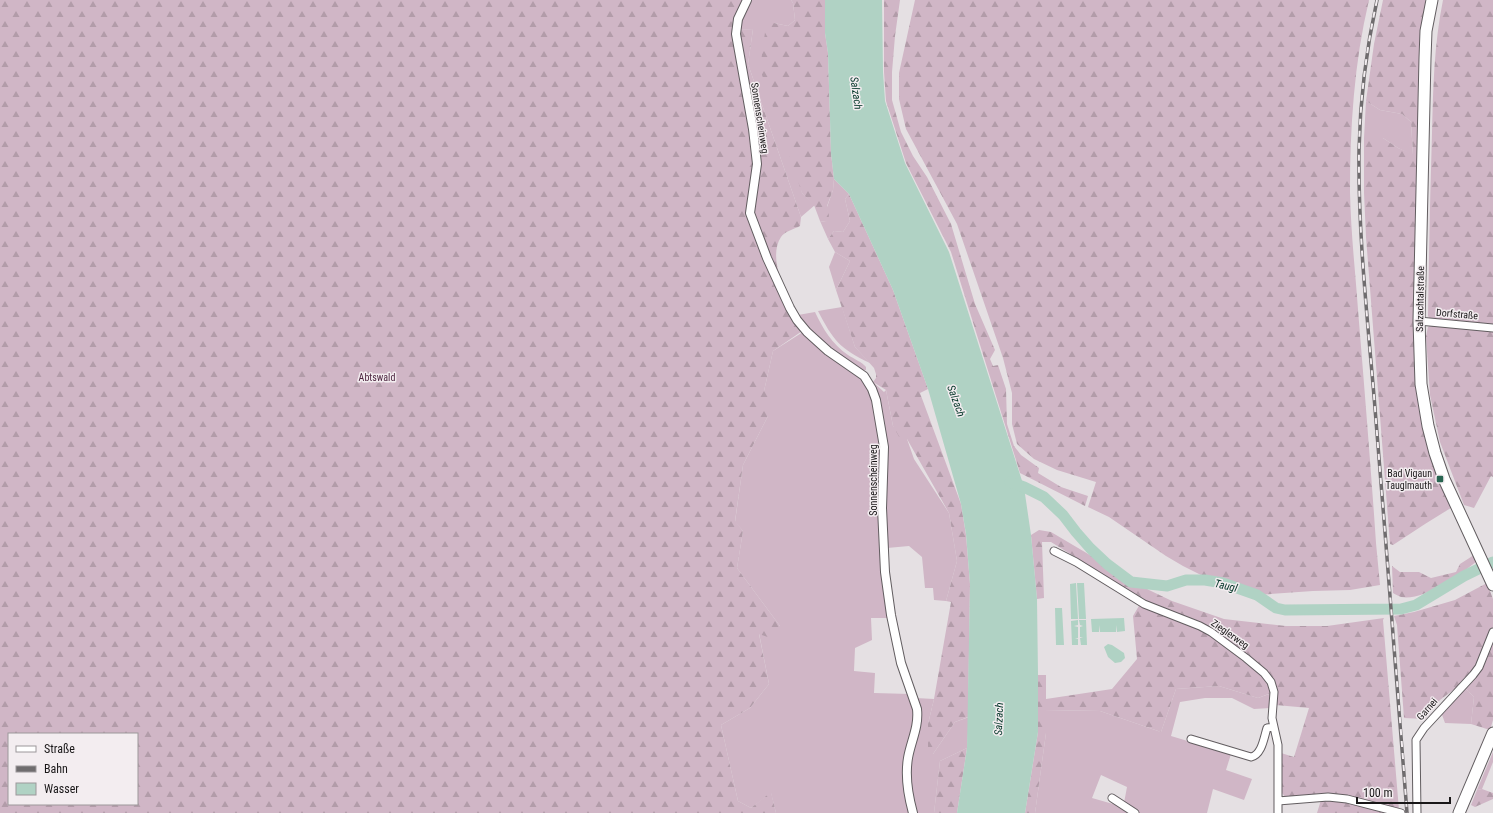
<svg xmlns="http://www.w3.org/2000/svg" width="1493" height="813" viewBox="0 0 1493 813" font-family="'Roboto Condensed',sans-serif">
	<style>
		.grass { fill: #d0b6c6 }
		.forest { fill: url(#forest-firs); fill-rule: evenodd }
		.water { fill: #b0d2c4 }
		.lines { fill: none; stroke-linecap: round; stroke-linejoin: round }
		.river { stroke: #b0d2c4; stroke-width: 11 }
		.minor-casing { stroke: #625d60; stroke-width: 9 }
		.tertiary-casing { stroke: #625d60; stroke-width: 10 }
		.primary-casing { stroke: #625d60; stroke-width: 13 }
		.minor { stroke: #fff; stroke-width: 7 }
		.tertiary { stroke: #fff; stroke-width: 8 }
		.primary { stroke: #fff; stroke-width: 11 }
		.rail-casing { stroke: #6f6c6e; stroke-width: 3.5 }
		.rail { stroke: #f3edf0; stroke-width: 2; stroke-dasharray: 6; stroke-linecap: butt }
		.poi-dot { fill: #286551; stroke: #f3edf0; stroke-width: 1.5 }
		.labels { text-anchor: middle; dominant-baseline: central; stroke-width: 3; stroke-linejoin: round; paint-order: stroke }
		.street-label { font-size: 10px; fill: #191718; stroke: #f3edf0 }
		.park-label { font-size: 10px; fill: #4c243f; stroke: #f3edf0 }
		.poi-label { font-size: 10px; fill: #191718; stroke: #f3edf0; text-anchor: end }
		.water-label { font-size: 11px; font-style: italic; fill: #013426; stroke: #f3edf0 }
	</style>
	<defs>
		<pattern id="forest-firs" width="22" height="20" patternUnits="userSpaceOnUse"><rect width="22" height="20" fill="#d0b6c6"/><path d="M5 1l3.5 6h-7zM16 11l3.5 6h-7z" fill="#b29ca9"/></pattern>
	</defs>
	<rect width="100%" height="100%" fill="#e5e0e3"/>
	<path class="grass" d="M749,0H791L793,3L795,20L788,26L774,23L802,193L815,205L801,217L748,64L753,29L738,30Z
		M1366,101L1380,110L1402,114L1411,122L1413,155L1398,148L1383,138H1364Z
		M834,179L849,194L845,199L850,221L843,232L834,231L828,239L820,221L826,222L827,207L833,190Z
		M835,252L850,261L836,290L829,267Z
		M842,307L855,347L870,363C840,349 833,340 818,311Z
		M815,312C823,329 832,344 848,355C854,359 862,362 866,367V370H860L819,342L798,315Z
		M803,332L865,381L872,398L880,439L888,618H871L872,640L855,648L854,671L875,673L874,693L910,694L915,711V724L906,761L911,813H776L771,793L751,808L738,801L721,725L750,708L769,684L759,633L780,626L737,568L743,531L735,522L743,465L768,416L764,391L773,351Z
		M873,382L884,392L886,390L893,426L907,439L914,459L949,513L957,561L946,601L934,600L933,588H925L922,557L909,546L887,548L882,415Z
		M1219,686L1258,698L1272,693L1270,708L1254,709L1232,698H1205L1180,702L1171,736L1231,754L1226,770L1252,779L1244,800L1213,789L1207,813H1138L1124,803L1127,787L1101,775L1092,798L1120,806L1131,813H1035L1046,733L1045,710L1100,711L1161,732L1176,689Z
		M1464,687L1474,697L1471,724L1445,723L1441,712Z
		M916,698L934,699L928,724L933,754L955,722L969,717L967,748L940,761L934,813H914L909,785Z
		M1493,752V762L1482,789L1477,790Z"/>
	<path class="forest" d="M0,0H745L734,30L753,29L748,64L801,217L800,226C794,229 784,232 781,237C765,261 792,308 808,327L773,351L764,391L769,392L768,416L743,465L735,521L743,531L737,568L780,626L776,640L759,634L769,684L750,708L721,725L738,801L751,808L771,792L776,813H0ZM9,734H137V804H9Z
		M791,0H825V33L828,53L831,153L834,179L833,190L827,206L829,216L826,222L820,221L814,205L802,193L760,69L766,25L774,23L788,26L795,20L793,3Z
		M884,0H900L895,36L892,72V100L901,132L913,156L927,177L951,224L975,304L995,350L990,359L993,366L998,365L1006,389L1007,424L1014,446L1021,455L1039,468L1038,473L1061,487L1088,496L1085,506L1020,473L951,252L906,163L886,101L884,72Z
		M915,0H1369C1354,63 1350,128 1350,192C1351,236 1356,279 1359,322C1365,396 1371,469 1376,543L1380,585L1350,590L1313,591L1257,595L1203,576L1183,566L1166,556L1109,517L1088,507L1096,482L1057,470L1034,459L1017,444L1012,424V393L1003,358L957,224L906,129L899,99V73Z
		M1383,0H1425L1416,377L1454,506L1425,524L1393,545L1390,544L1366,237L1364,193V138H1383L1398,148L1413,154L1411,122L1402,114L1380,110L1366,101L1374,44Z
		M1443,0H1493V477L1491,476L1474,508L1464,505L1440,442L1430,395L1426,336L1428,327L1433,324L1428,316C1429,255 1430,194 1432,133C1433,89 1434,44 1443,0Z
		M849,194L893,290L928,389L920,393L961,504L966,535L970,584L968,717L955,722L933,754L928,752V724L934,699L951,602L946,601L957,561L949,513L907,439L902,442L893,426L886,390L873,382L876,378V374L874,368L855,347L836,290L850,261L835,252L828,239L834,231L843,232L850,221L845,199Z
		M1039,530L1051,532L1149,590L1172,601L1224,619L1286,626H1327L1384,618L1383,620L1399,810L1346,795L1322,793L1286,798L1282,793L1281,753L1294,757L1309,708L1276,705L1277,691L1258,698L1219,686L1176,689L1161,732L1100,711L1046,710V733L1035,813H1025L1038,732V675H1046V699L1112,689L1137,659L1133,616L1143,599L1051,542H1042L1044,598L1037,599L1031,535Z
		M1474,555L1477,561C1460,575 1424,601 1401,597C1398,596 1395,594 1393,593L1392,566L1400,572H1419L1431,578L1456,572L1460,564Z
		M1487,583L1493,599V627L1474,671L1461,684L1440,700L1425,719L1404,718L1397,625L1394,616L1414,612L1455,600Z
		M1493,640V720L1490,730L1471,724L1474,697L1464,687Z
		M967,748L957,813H934L940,761Z
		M1482,789L1493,793V799L1475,807L1471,805L1477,790Z
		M1321,800L1347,801L1384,813H1317Z"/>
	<path class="water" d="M825,0H882L883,72L885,101L905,163L949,252L1024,487L1031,535L1037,599L1038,675V732L1025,813H957L967,748L970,584L966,534L961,504L928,389L893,290L849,194L834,179L831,153L828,53L825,33Z
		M1076,583L1078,619H1071L1070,584Z
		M1077,583H1084L1086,619H1079Z
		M1055,608H1062L1064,645H1056Z
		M1124,618L1125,631L1117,632V625L1116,632H1100V625L1099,632H1092L1091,619Z
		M1078,620V625L1074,626L1078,627V638H1075L1078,639V645H1072L1071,621Z
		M1079,620H1086L1087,645H1081L1080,638H1083L1080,637V627L1083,626L1080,625Z
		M1108,644L1112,645L1124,653L1125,658L1121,662L1115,663L1108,657L1104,647Z"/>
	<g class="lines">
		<path class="river" d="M1010,482L1024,487L1044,497L1063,515L1076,532L1090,548L1107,564L1131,582L1167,586L1186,580H1205L1223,583L1257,595L1276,608L1285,610L1401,609L1416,605L1464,576L1493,562"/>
		<g class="minor-casing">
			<path id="minor" d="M1419,321L1493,328
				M1054,551L1076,562L1144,604L1200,626L1211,632L1246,658L1264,673L1271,682L1274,692L1272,718L1278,745V813
				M1191,739L1251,757C1262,755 1264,737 1267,728L1274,727
				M1112,798L1135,813
				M1278,801L1328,797L1347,799L1401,813
				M1417,813L1416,740L1424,728L1473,675L1479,667L1493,632"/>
		</g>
		<g class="tertiary-casing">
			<path id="tertiary" d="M747,0L738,19L736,34L753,129L757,164L750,213L767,258L790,308L797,320L807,332L828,351L864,376L872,389L876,400L884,447L882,508L885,572L891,615L901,663L917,709C919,727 911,741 908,758C905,776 908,795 913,813"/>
		</g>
		<g class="primary-casing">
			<path id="primary" d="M1432,0L1426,31L1425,58L1419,321L1421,384L1428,426L1435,453L1444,479L1493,585
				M1459,813L1493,733"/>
		</g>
		<use href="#minor" class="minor"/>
		<use href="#tertiary" class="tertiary"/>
		<use href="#primary" class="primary"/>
		<g class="rail-casing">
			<path id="rail" d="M1377,0C1366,50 1360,100 1359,150C1358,232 1367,314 1374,396C1385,535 1397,674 1407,813"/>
		</g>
		<use href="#rail" class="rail"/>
	</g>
	<rect class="poi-dot" x="1436" y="475" width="8" height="8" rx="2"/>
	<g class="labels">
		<g class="street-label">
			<text transform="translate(760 118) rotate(81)">Sonnenscheinweg</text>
			<text transform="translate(1420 299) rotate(-89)">Salzachtalstraße</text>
			<text transform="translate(1457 314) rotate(5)">Dorfstraße</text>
			<text transform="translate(873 480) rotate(-90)">Sonnenscheinweg</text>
			<text transform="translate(1230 634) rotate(35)">Zieglerweg</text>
			<text transform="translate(1427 709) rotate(-49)">Garnei</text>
		</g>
		<g class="park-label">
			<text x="377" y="377">Abtswald</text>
		</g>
		<g class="poi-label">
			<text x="1432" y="473">Bad Vigaun<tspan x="1432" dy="12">Tauglmauth</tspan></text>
		</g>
		<g class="water-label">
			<text transform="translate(856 93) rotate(82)">Salzach</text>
			<text transform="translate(956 401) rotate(70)">Salzach</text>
			<text transform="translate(1226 586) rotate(13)">Taugl</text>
			<text transform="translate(999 719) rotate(-88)">Salzach</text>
		</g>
	</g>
	<rect x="8" y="733" width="130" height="72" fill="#f3edf0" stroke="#9c979a"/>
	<rect x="16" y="746" width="20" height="6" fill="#ffffff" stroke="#9c979a"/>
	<text x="44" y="753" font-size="12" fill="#191718">Straße</text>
	<rect x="16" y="766" width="20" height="6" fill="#6f6c6e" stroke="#9c979a"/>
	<text x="44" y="773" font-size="12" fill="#191718">Bahn</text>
	<rect x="16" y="783" width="20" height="12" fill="#b0d2c4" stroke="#9c979a"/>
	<text x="44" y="793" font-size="12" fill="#191718">Wasser</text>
	<path d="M1357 797v6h93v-6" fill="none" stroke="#191718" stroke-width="2"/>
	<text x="1363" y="797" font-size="12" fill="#191718" stroke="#f3edf0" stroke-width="3" paint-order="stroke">100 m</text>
</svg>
